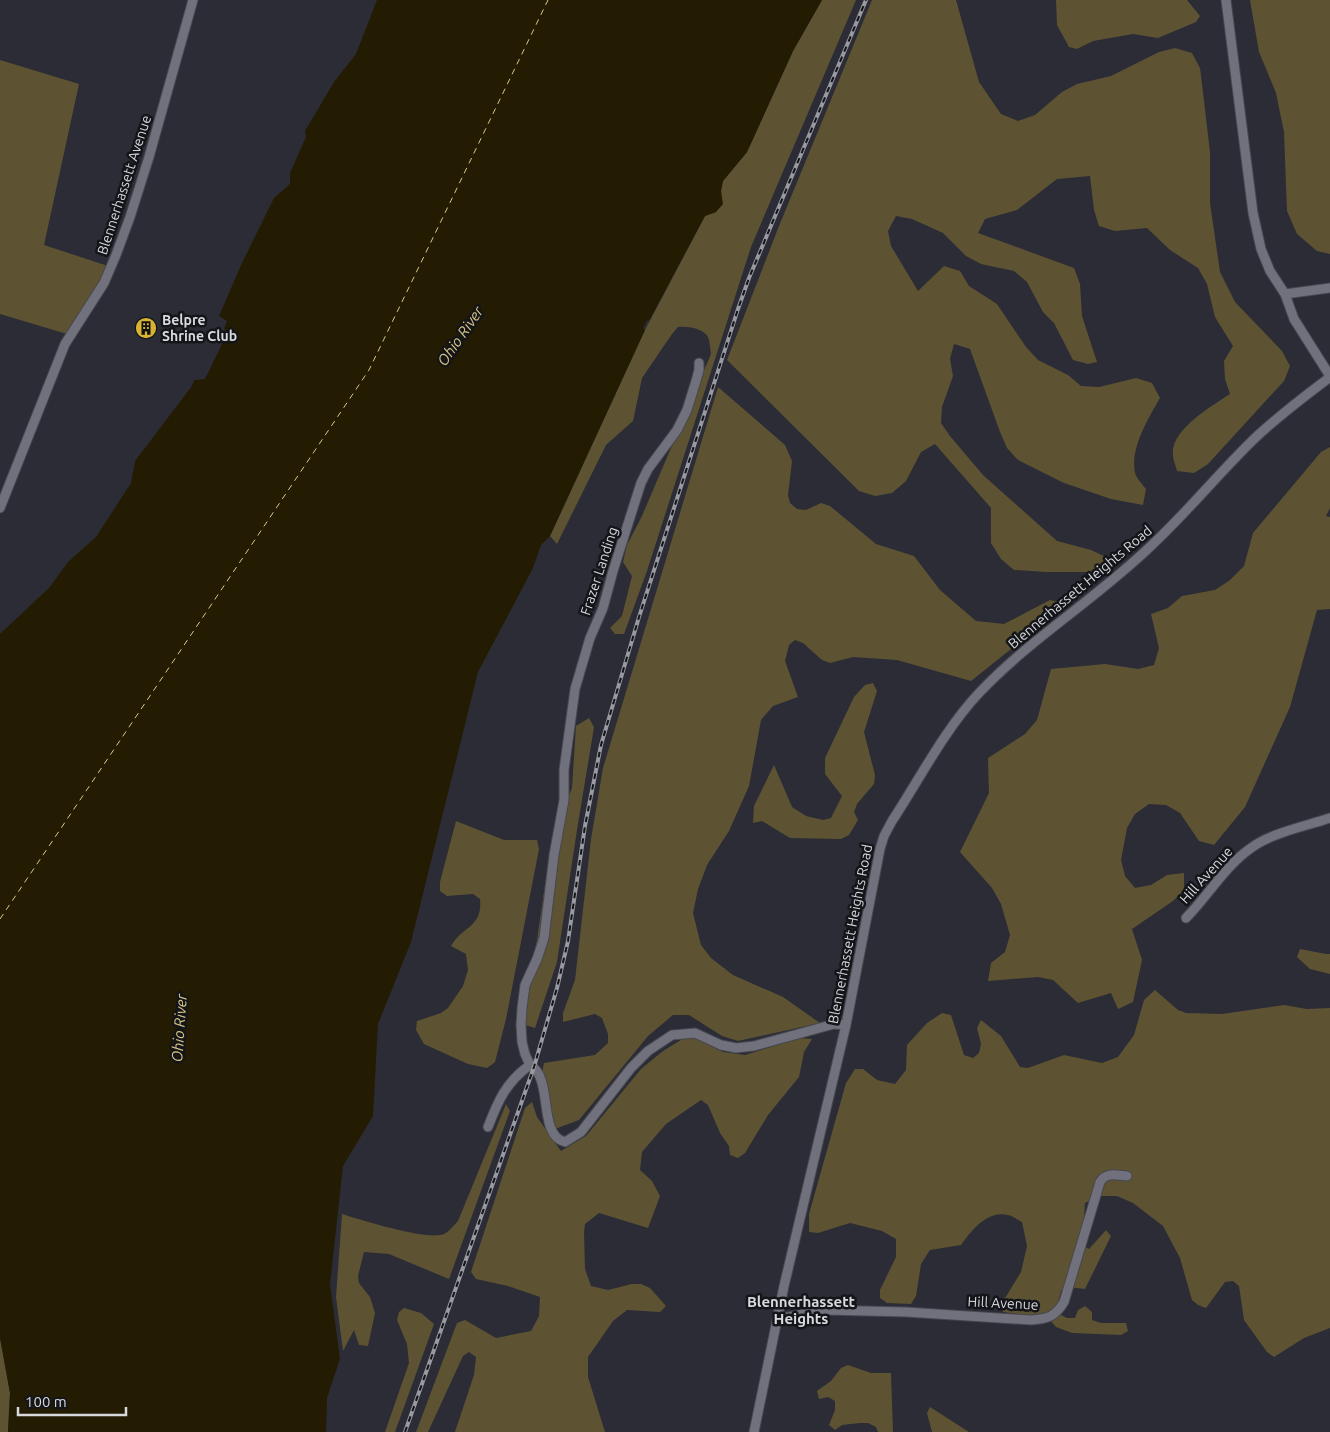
<svg xmlns="http://www.w3.org/2000/svg" width="1330" height="1432" viewBox="0 0 1330 1432" font-family="Ubuntu,sans-serif">
	<style>
		.green { fill: #5d5332 }
		.water { fill: #231c02 }
		.lines { fill: none; stroke-linecap: round; stroke-linejoin: round }
		.ferry { stroke: #d9c686; stroke-width: 1; stroke-dasharray: 6 5; stroke-linecap: butt }
		.minor-casing { stroke: #47474f; stroke-width: 11 }
		.minor { stroke: #70717c; stroke-width: 9 }
		.rail-casing { stroke: #9899a1; stroke-width: 4 }
		.rail { stroke: #141519; stroke-width: 2; stroke-dasharray: 5.5; stroke-linecap: butt }
		.labels { text-anchor: middle; dominant-baseline: central; stroke-width: 5; stroke-linejoin: round; paint-order: stroke }
		.street-label { font-size: 14px; fill: #d8d9df; stroke: #141519 }
		.poi-label { font-size: 14px; font-weight: bold; fill: #d8d9df; stroke: #141519; text-anchor: start }
		.water-label { font-size: 15px; font-style: italic; fill: #d9c686; stroke: #141519 }
		.neighbourhood-label { font-size: 15px; font-weight: bold; fill: #d8d9df; stroke: #141519 }
	</style>
	<rect width="100%" height="100%" fill="#2b2c36"/>
	<path class="green" d="M822,0H856L751,247L647,571L624,634H615L610,628L622,616L632,576L623,562L627,545L642,516L711,354C710,349 710,342 708,337C703,328 687,326 678,327L672,334L642,378L633,421L606,445L557,544L550,536L645,330L705,216L716,212L723,181L747,152L793,51Z
		M872,0H956L979,82L1001,114L1018,121L1035,115L1062,92L1077,84L1111,76L1159,52L1175,48L1192,53L1200,68L1202,84L1210,152V203L1220,272L1235,302L1282,351L1290,366L1284,381L1208,464L1194,473L1177,471C1176,466 1173,460 1173,455C1170,430 1212,406 1230,394L1225,379L1224,361L1233,346L1215,317L1207,284L1198,268L1170,250L1147,228L1115,231L1099,226L1094,210L1090,176L1057,179L1017,210L985,219L978,233L1074,268L1080,284L1082,316L1097,362L1088,364L1073,360L1054,323L1043,312L1027,282L1014,271L981,264L966,256L943,233L912,219L896,216L888,231L891,246L918,291L944,266L960,271L969,286L997,304L1026,347L1038,360L1068,375L1081,386L1099,387L1136,378L1152,383L1160,398C1148,419 1130,448 1135,473C1137,479 1143,485 1146,489L1143,505L1111,499L1064,483L1018,460L1007,448L1000,432L970,349L954,344L950,359L953,376L942,407L941,423L950,436L983,475L1057,541L1091,550L1108,558L1098,572H1047L1014,570L1001,559L991,543V508L935,444L921,452L906,481L892,493L875,496L859,491L727,360L779,226Z
		M1056,0H1187L1200,16L1196,22L1158,38L1133,34L1093,41L1077,49L1069,47L1057,25Z
		M1250,0H1330V254L1317,251L1297,234L1287,211L1284,132L1276,93L1259,52Z
		M0,60L79,84L44,245L108,266L101,281L67,334L0,314Z
		M718,387L785,445L792,461L788,495L790,503L797,509L806,510L821,503L830,506L876,544L914,556L940,590L976,621L1004,624L1050,600L1059,602L1051,617L971,681L897,660L853,657L830,663L822,660L803,643L795,640L789,645L785,661L798,697L773,706L761,720L749,786L729,831L707,865L698,889L693,913L701,945L711,958L733,975L783,997L820,1023L738,1041L722,1036L689,1015H673L648,1036L579,1120L555,1129L542,1073L544,1063L595,1055L608,1043V1034L602,1018L595,1014L563,1022V1013L575,980L591,839L603,768Z
		M1330,447V508L1326,516L1330,517V609L1317,610L1290,707L1245,807L1214,845L1199,841L1180,813L1166,805L1149,804L1135,814L1127,828L1121,860L1125,876L1135,888L1151,885L1167,875L1184,873V890L1173,901L1132,929L1142,960L1133,1002L1118,1009L1111,993L1078,1003L1053,980L1038,977L988,981L991,963L1005,952L1010,935L1001,904L992,888L960,852L989,793L988,758L1025,734L1037,720L1051,669L1105,664L1138,669L1154,665L1159,648L1151,614L1168,608L1182,596L1215,590L1230,580L1244,566L1253,533L1321,452Z
		M873,683L877,691L864,732L875,775L874,784L857,804L854,812L858,820L849,835L841,839L790,838L762,821L753,823L754,806L774,765L792,807L806,816L823,820L831,818L842,796L825,774V758L854,697L865,685Z
		M589,718L594,727L577,830L557,962L535,1028L519,1023L537,940L552,837L572,788L576,726Z
		M456,821L504,840H537L539,849L506,1019L495,1062L487,1068L468,1064L424,1044L416,1030L417,1021L441,1013L448,1008L463,986L468,970L466,954L451,946C462,926 483,928 480,899L473,894L447,896L440,891V882Z
		M1300,949L1326,954H1330V974L1310,969L1297,957Z
		M1155,990L1178,1010L1186,1013L1222,1014L1284,1005L1307,1009L1330,1008V1328L1304,1338L1274,1357L1267,1352L1244,1320L1239,1286L1233,1281L1225,1282L1206,1308L1198,1305L1192,1300L1180,1258L1163,1226L1133,1203L1117,1196H1100L1085,1203L1082,1245L1089,1249L1106,1230L1111,1236L1085,1289L1068,1287L1061,1291L1057,1307L1059,1314L1067,1318H1075L1078,1310L1085,1306L1092,1312V1320L1101,1323H1126L1128,1331L1121,1335L1072,1333L1056,1327L1048,1318L1003,1312L1002,1303L1021,1272L1027,1246L1022,1222C1018,1220 1013,1216 1008,1215C987,1210 972,1230 961,1245L930,1250L921,1264L916,1296L911,1304L887,1303L880,1298V1290L896,1257V1239L882,1231L850,1223L818,1233L809,1232V1214L846,1083L855,1069H863L877,1080L895,1084L906,1070L907,1045L927,1023L942,1013L951,1015L964,1055L973,1058L979,1053L981,1044L977,1028L981,1020L1001,1036L1020,1067L1028,1068L1064,1055L1102,1063L1118,1057L1134,1035L1144,1000Z
		M689,1035L723,1052L745,1055L800,1038L812,1039L804,1052L799,1077L768,1115L745,1153L738,1158L730,1155L729,1146L720,1133L708,1105L701,1100L666,1124L642,1152L640,1170L652,1181L660,1196L648,1228L599,1213L585,1224L584,1232L585,1269L591,1286L608,1290L632,1284H641L650,1288L666,1306L660,1312L627,1310L613,1321L588,1357V1377L605,1432H455L474,1375L476,1357L469,1352L463,1356L428,1432H416L457,1323L465,1320L496,1338L531,1331L539,1316L540,1297L508,1286L476,1279L471,1272L525,1108L532,1102L537,1117L561,1151L586,1136L641,1069L663,1051Z
		M506,1104L510,1111L449,1279L389,1254L364,1252L358,1276L359,1283L370,1297L375,1313L368,1346L359,1345L354,1330L343,1351L336,1297L342,1214C361,1220 428,1241 444,1234C449,1232 454,1225 458,1221Z
		M404,1308L421,1313L434,1324L395,1432H385L409,1363L407,1344L397,1320L399,1312Z
		M0,1338L10,1393L8,1432H0Z
		M848,1365L871,1373H891L893,1432H878L876,1427L868,1423H860L842,1425L835,1430L829,1425L835,1410V1401L828,1397L819,1399L817,1391L831,1381L841,1368Z
		M930,1407L969,1432H932L927,1413Z"/>
	<path class="water" d="M377,0H822L793,51L747,152L723,181L721,191L723,204L716,212L705,216L650,319L647,321L643,328L645,330L550,536L541,545L533,568L478,672L411,942L378,1024L373,1116L343,1166L330,1284L340,1359L327,1398L326,1432H8L10,1393L0,1338V634L49,588L68,562L96,537L131,483L135,461L192,386L194,380L205,379L228,332L224,329L227,321L219,316L242,263L274,198L290,184V173L306,137L305,131L334,82L356,54Z"/>
	<g class="lines">
		<path class="ferry" d="M0,919L369,370L548,0"/>
		<g class="minor-casing">
			<path id="minor" d="M1226,0L1253,213L1261,249L1270,271L1285,294L1294,319L1330,376
				M1285,294L1330,288
				M0,508L65,344L104,283L116,255L130,217L149,157L193,0
				M1186,918C1208,896 1225,866 1251,848C1271,833 1306,826 1330,818
				M530,1065C554,1078 537,1135 565,1142L581,1132L631,1068L648,1051L672,1035L695,1033L721,1045L736,1048L754,1046L834,1024L846,1025
				M488,1127C498,1101 506,1082 530,1065L525,1054L522,1042L521,1025L522,1008L525,985L537,959L544,938L554,855L564,800V770L575,689L590,638L603,608L613,571L641,483L648,469L677,430L687,410L696,381L699,370V363
				M778,1319L825,1310L906,1312L1031,1320C1047,1319 1055,1317 1064,1302L1100,1182C1106,1172 1116,1175 1127,1176
				M754,1432L784,1286L846,1025L880,849L884,836L892,821C919,780 945,729 979,693C1032,637 1099,597 1154,543C1189,510 1219,473 1254,439C1278,416 1304,397 1330,377"/>
		</g>
		<use href="#minor" class="minor"/>
		<g class="rail-casing">
			<path id="rail" d="M405,1432L534,1067L557,988L568,941L585,826L601,745L639,617L738,309L749,278L866,0"/>
		</g>
		<use href="#rail" class="rail"/>
	</g>
	<defs>
		<g id="building-disc" transform="scale(1.125)"><circle r="9.5" fill="#d7b434" stroke="#141519"/><path d="M-4-6H4V6H1V3H-1V6H-4ZM-2.5-4.3h1.7v1.8h-1.7ZM.8-4.3h1.7v1.8H.8ZM-2.5-1h1.7V.8h-1.7ZM.8-1h1.7V.8H.8Z" fill="#111"/></g>
	</defs>
	<g fill-rule="evenodd">
		<use href="#building-disc" x="146" y="328"/>
	</g>
	<g class="labels">
		<g class="street-label">
			<text transform="translate(124 185) rotate(-72)">Blennerhassett Avenue</text>
			<text transform="translate(599 571) rotate(-72)">Frazer Landing</text>
			<text transform="translate(1080 587) rotate(-40)">Blennerhassett Heights Road</text>
			<text transform="translate(1206 875) rotate(-48)">Hill Avenue</text>
			<text transform="translate(850 934) rotate(-79)">Blennerhassett Heights Road</text>
			<text transform="translate(1003 1303) rotate(3)">Hill Avenue</text>
		</g>
		<g class="poi-label">
			<text x="162" y="320">Belpre<tspan x="162" dy="16">Shrine Club</tspan></text>
		</g>
		<g class="water-label">
			<text transform="translate(460 336) rotate(-55)">Ohio River</text>
			<text transform="translate(179 1028) rotate(-86)">Ohio River</text>
		</g>
		<g class="neighbourhood-label">
			<text x="801" y="1301">Blennerhassett<tspan x="801" dy="17">Heights</tspan></text>
		</g>
	</g>
	<path d="M18 1407v8h108v-8" fill="none" stroke="#d8d9df" stroke-width="2.5"/>
	<text x="25" y="1407" font-size="15" fill="#d8d9df" stroke="#141519" stroke-width="4" paint-order="stroke">100 m</text>
</svg>
